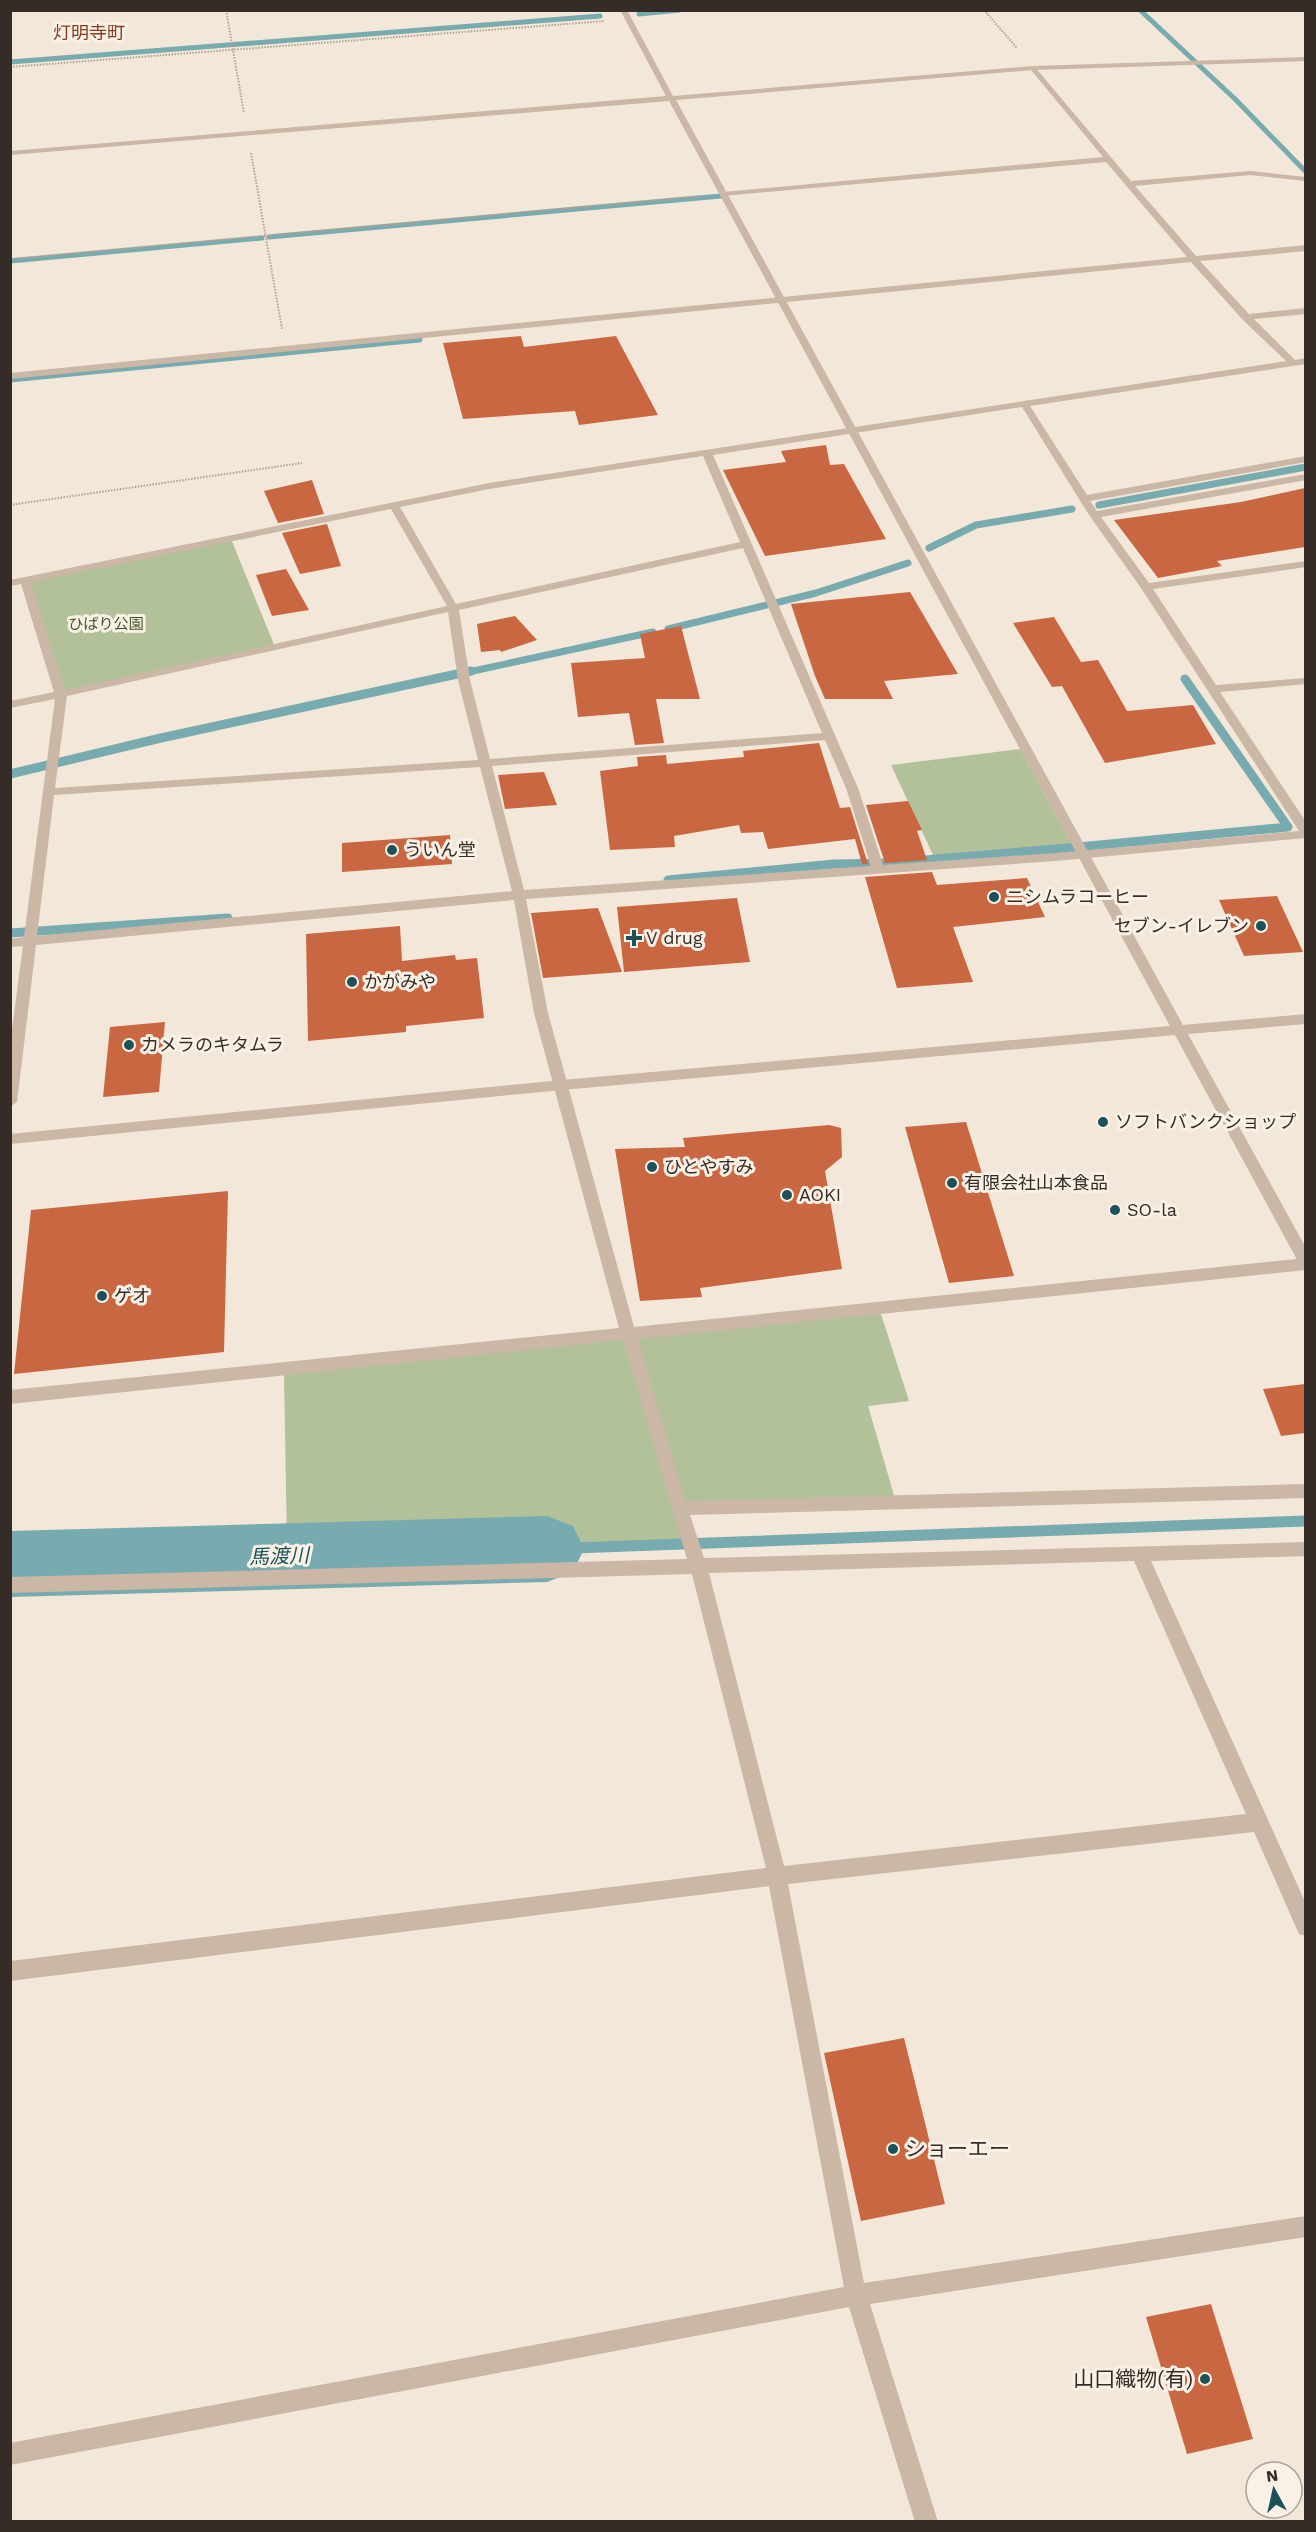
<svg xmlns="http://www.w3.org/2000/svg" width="1316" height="2532" viewBox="0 0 1316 2532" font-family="'Work Sans','Noto Sans JP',sans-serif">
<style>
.green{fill:#b2c199}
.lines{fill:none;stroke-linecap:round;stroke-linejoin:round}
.stream-far3{stroke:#78abaf;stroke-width:5}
.stream-far2{stroke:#78abaf;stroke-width:7}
.stream-far1{stroke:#78abaf;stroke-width:9}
.stream{stroke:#78abaf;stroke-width:11}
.river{fill:#78abaf;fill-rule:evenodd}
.building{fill:#c86741}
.path{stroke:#b6a18f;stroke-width:2;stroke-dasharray:1.5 1.5;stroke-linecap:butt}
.minor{fill:#cab7a5;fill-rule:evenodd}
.tertiary{fill:#cab7a5;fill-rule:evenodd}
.poi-dot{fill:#1b5158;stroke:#f9f1e6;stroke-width:2}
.labels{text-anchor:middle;stroke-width:6;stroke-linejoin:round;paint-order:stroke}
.far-park-label{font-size:15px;fill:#43542a;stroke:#f9f1e6}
.far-quarter-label{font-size:18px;fill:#863b1e;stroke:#f9f1e6}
.poi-label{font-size:18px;fill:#362c27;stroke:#f9f1e6;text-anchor:start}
.water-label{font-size:20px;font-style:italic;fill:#1b5158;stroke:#f9f1e6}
.near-poi-label{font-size:21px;fill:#362c27;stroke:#f9f1e6;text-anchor:start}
</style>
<rect width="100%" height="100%" fill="#f2e7d9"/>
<!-- green -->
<path class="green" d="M231,539L275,647L61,695L25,580Z
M1020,749L1072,845L934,857L891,765Z
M880,1311L909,1401L868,1406L896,1502L683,1508L689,1544L287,1545L284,1374Z"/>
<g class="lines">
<!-- stream-far3 -->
<path class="stream-far3" d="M1140,10L1235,99L1306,172
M639,14L680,10
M10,62L600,16
M269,237L721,196
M10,261L262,238"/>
<!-- stream-far2 -->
<path class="stream-far2" d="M10,379L419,339
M1099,505L1306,467
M929,548L976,525L1072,509
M668,629L816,593L908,563
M464,673L653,632"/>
<!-- stream-far1 -->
<path class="stream-far1" d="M10,774L161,738L471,671
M668,880L834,864L889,863L1068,848L1288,827L1185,679
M10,933L228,918"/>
<!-- stream -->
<path class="stream" d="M547,1549L1306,1521"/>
<!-- river -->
<path class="river" d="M547,1516L573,1526L584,1549L573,1572L547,1582L10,1597V1531Z"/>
</g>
<!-- building -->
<path class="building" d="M521,336L524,347L616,336L658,415L579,425L575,411L463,419L443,343Z
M826,445L830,465L844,464L886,539L765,556L723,470L786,462L781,451Z
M312,480L324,514L278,523L264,491Z
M1305,488V547L1217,561L1222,566L1158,578L1114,520L1241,502Z
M327,524L341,566L300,574L282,533Z
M286,569L309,610L272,616L256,575Z
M910,592L958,674L884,681L893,699H825L815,676L791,604Z
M515,616L537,640L501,652L500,650L481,652L477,624Z
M1054,617L1081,662L1098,660L1127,711L1193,705L1216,744L1105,763L1062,686L1052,687L1013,623Z
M681,626L700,699H656L664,743L635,745L629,713L578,717L571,663L645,658L640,634Z
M819,743L840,808L850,807L868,864H862L855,839L768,849L763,832L741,833L739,825L674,836L675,847L610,850L600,771L638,766L637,757L666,755L667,764L744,757L743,751Z
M544,772L557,805L505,809L498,775Z
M908,801L922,830L917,831L927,860L885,863L866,805Z
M450,835L452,864L342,872V843Z
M932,872L937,885L1027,878L1045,917L953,927L973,982L897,988L865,877Z
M1277,896L1303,952L1244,956L1219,900Z
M737,898L750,962L624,972L617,907Z
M598,908L622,972L543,978L531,913Z
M400,926L402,961L455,955L456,960L477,958L484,1018L406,1026V1032L308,1041L306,934Z
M165,1022L159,1092L103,1097L110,1027Z
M966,1122L1014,1276L949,1283L905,1127Z
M829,1125L841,1128L842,1157L825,1171L842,1269L700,1288L702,1297L640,1301L615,1149L685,1147L683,1138Z
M228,1191L224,1352L14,1374L31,1210Z
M1305,1384V1433L1281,1436L1263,1389Z
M904,2038L945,2204L861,2221L824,2053Z
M1211,2304L1253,2439L1187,2454L1146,2317Z"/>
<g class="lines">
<!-- path -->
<path class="path" d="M226,10L244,113
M984,10L1017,48
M10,67L605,21
M251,153L282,329
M10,259L700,196
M10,505L302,463"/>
<!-- minor -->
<path class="minor" d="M1034,66L1131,181L1250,171L1306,177V181L1250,175L1135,186L1196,256L1306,245V251L1200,261L1249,314L1306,308V314L1254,319L1295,360L1306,358V364L1030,406L1087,495L1306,456V462L1090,501L1097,511L1306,474V480L1101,517L1149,583L1306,561V567L1153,589L1216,685L1306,678V684L1220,692L1306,822V838L1055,861L526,899L548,1013L634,1327L1306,1258V1270L638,1339L685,1501L1306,1484V1498L690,1515L704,1558L1306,1542V1556L1151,1561L1306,1904V1936L1299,1934L1254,1832L788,1884L864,2283L1306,2216V2237L870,2304L938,2522H915L849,2307L10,2465V2443L844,2287L769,1886L10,1981V1961L766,1868L692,1574L10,1593V1577L687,1559L623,1340L10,1404V1390L619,1328L534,1013L514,900L36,945L17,1102L10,1107V1044L23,946L10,947V939L24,937L55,699L10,708V701L54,692L21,584L10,586V580L489,483L1286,361L1242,319L1191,262L10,379V373L1187,257L1106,162L723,196L719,194L723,192L1103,157L1031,70ZM1022,407L1089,515L1141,588L1299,831L1055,853L883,865L858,788L713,455ZM703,456L740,542L456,604L400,507L489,489ZM391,509L447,606L65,690L31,582ZM743,548L822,733L490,759L470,680L459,610ZM448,612L458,680L478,760L55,788L67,696ZM825,740L846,788L871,866L524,890L492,766ZM480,767L512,891L37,936L54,795ZM1134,1561L1246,1814L784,1866L709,1573Z"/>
<!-- tertiary -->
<path class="tertiary" d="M620,10H627L673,96L1034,66L1306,57V61L1034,70L676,100L1183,1025L1306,1014V1024L1188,1034L1306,1248V1269L1301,1267L1175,1035L562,1090L10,1144V1134L562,1080L1170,1026L669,101L10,155V151L666,96Z"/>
</g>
<!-- markers -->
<g class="poi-dot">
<circle cx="392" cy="850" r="6"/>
<circle cx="994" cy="897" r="6"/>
<circle cx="1261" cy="926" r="6"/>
<path d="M631 929h6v6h6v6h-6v6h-6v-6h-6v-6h6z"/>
<circle cx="352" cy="982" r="6"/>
<circle cx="129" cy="1045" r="6"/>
<circle cx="1103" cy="1122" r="6"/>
<circle cx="652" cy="1167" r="6"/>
<circle cx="952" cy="1183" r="6"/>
<circle cx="787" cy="1195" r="6"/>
<circle cx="1115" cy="1210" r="6"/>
<circle cx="102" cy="1296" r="6"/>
<circle cx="893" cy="2149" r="6"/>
<circle cx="1205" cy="2379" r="6"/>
</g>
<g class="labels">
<!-- far-park labels -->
<g class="far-park-label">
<text x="106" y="629">ひばり公園</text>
</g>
<!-- far-quarter labels -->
<g class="far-quarter-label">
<text x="89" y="39">灯明寺町</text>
</g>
<!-- poi labels -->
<g class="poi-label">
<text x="404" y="856">ういん堂</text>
<text x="1006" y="903">ニシムラコーヒー</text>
<text x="1249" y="932" text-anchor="end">セブン-イレブン</text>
<text x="646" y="944">V drug</text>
<text x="364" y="988">かがみや</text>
<text x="141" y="1051">カメラのキタムラ</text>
<text x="1115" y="1128">ソフトバンクショップ</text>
<text x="664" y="1173">ひとやすみ</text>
<text x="964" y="1189">有限会社山本食品</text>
<text x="799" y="1201">AOKI</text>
<text x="1127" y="1216">SO-la</text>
<text x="114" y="1302">ゲオ</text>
</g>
<!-- water labels -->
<g class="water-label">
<text transform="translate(279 1556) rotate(-2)" y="7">馬渡川</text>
</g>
<!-- near-poi labels -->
<g class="near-poi-label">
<text x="905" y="2156">ショーエー</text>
<text x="1193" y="2386" text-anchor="end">山口織物(有)</text>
</g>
</g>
<!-- border -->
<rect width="1316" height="2532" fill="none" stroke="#362c27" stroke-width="24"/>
<!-- north arrow -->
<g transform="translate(1274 2490) rotate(352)"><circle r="28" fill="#f9f1e6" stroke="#aba29a" stroke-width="1.5"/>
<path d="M0-4.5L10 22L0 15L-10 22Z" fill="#1b5158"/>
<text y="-9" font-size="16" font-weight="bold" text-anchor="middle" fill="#362c27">N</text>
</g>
</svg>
